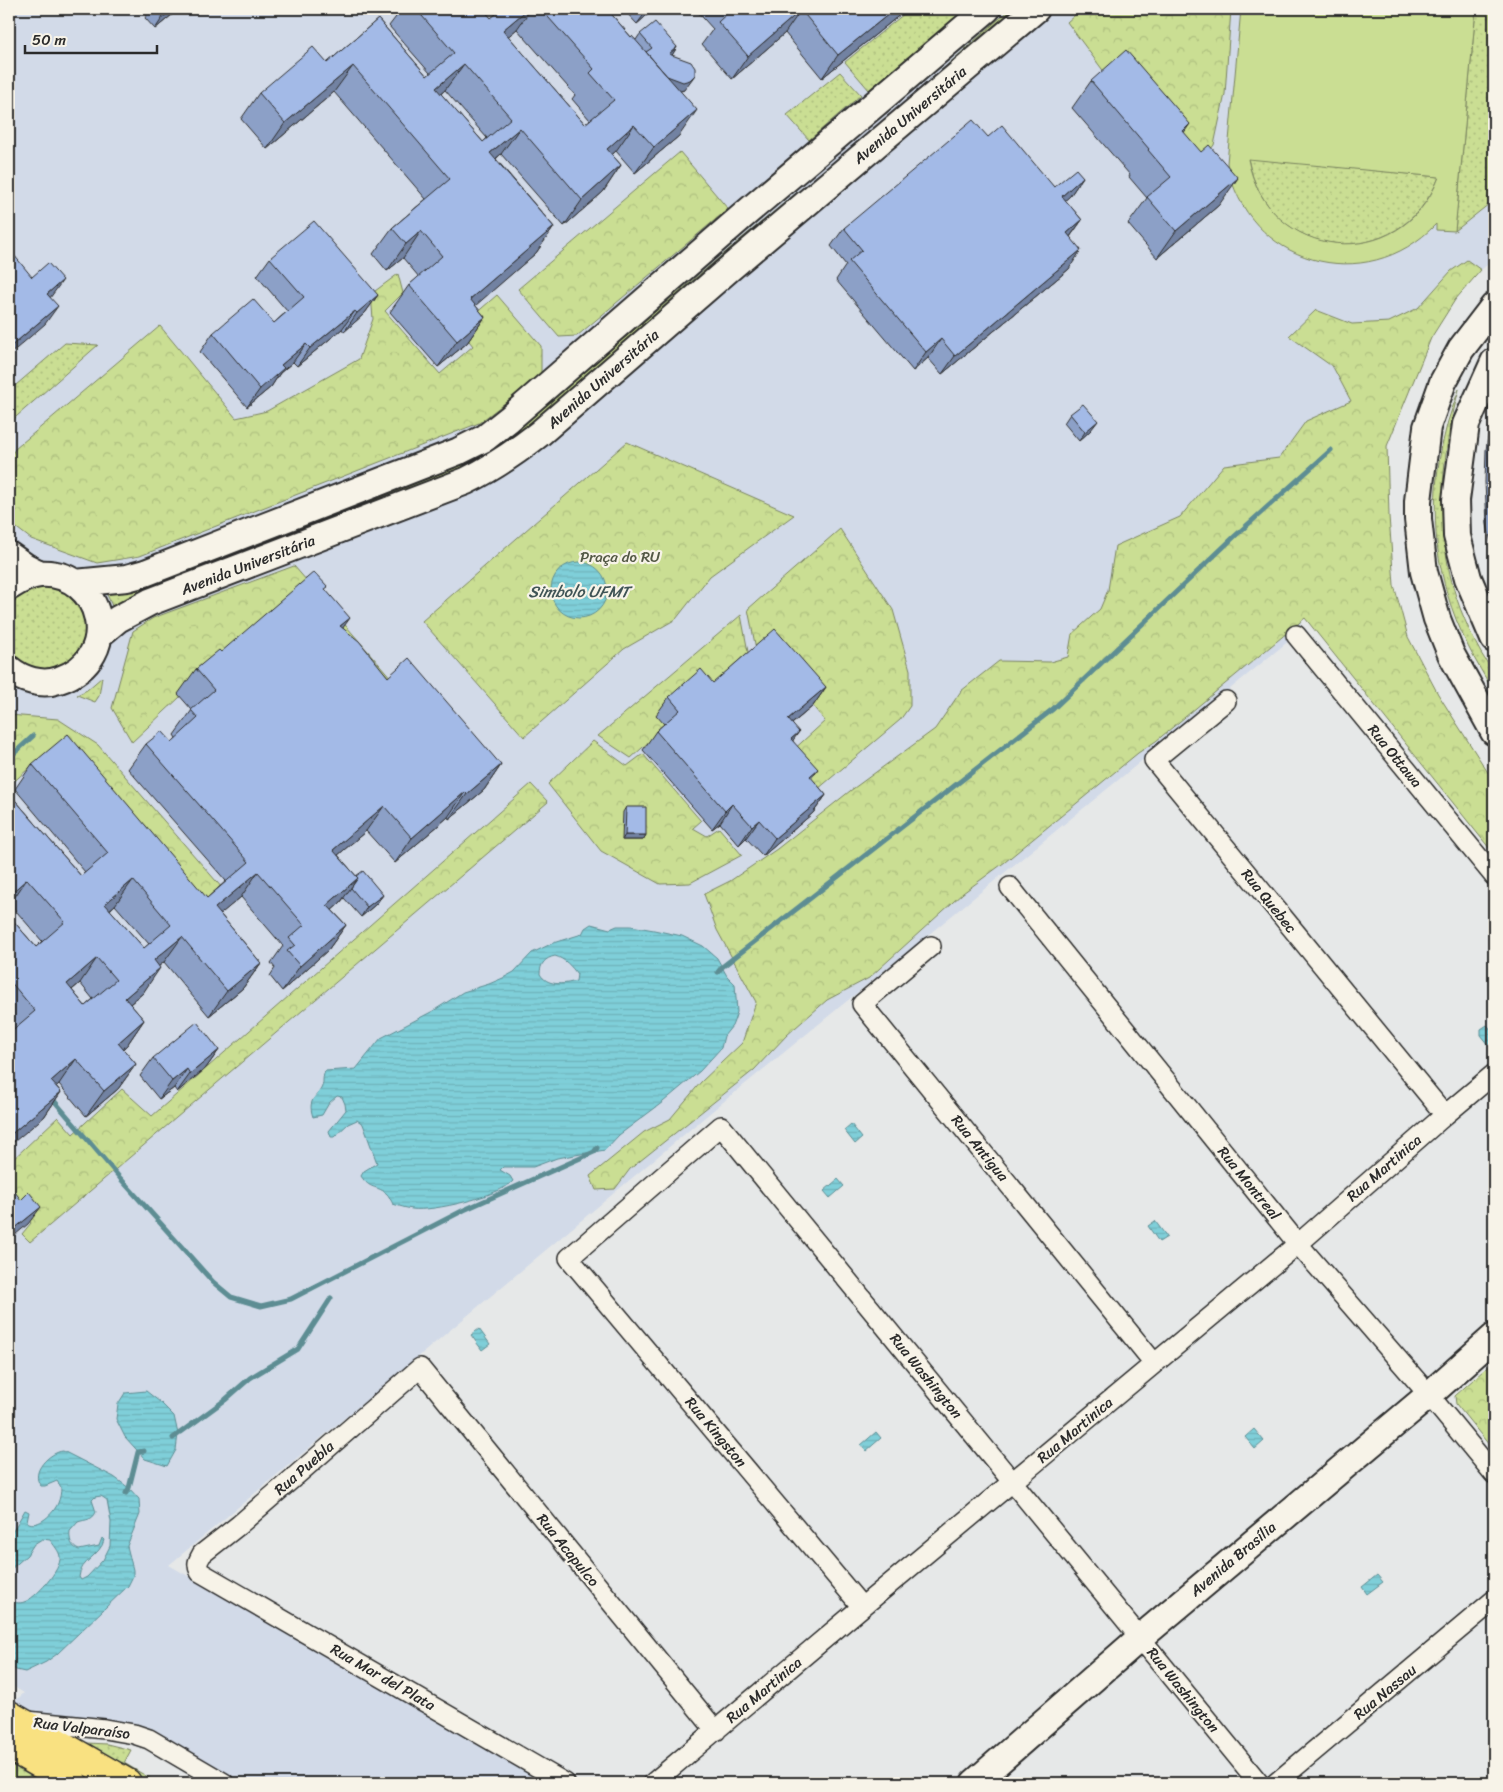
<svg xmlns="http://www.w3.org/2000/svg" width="1503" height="1792" viewBox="0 0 1503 1792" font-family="Sriracha,sans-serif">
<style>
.built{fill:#d2dae8}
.grass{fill:url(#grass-dots);stroke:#7a845f}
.forest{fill:url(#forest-crowns);stroke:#7a845f}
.pitch{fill:#cade93;stroke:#7a845f;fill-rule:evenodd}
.water{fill:url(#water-rules);stroke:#5d8d93;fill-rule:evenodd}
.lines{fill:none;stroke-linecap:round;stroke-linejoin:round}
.stream{stroke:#5d8d93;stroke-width:5}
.street-casing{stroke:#2b2b2b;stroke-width:22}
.secondary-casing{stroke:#2b2b2b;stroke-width:30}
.primary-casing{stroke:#2b2b2b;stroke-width:31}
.street{stroke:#f7f3e8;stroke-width:19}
.secondary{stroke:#f7f3e8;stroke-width:26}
.primary{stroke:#f9e181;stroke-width:28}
.wall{fill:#8ca0c7;stroke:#2b2b2b;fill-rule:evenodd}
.shaded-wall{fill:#7282a2;stroke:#2b2b2b}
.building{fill:#a3bae7;stroke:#2b2b2b;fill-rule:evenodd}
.labels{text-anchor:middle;stroke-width:4.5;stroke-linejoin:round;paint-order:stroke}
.street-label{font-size:15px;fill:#2b2b2b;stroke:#f7f3e8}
.park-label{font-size:15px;fill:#535845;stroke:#f7f3e8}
.water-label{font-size:16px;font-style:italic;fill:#405456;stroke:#f7f3e8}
</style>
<defs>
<pattern id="grass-dots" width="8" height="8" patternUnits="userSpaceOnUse" patternTransform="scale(1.25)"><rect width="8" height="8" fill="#cade93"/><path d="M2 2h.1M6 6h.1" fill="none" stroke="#aebf7f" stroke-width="1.8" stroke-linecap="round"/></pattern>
<pattern id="forest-crowns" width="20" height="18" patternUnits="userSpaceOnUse" patternTransform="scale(1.25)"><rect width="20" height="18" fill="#cade93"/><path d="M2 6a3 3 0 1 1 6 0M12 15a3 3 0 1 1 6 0" fill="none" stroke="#aebf7f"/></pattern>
<pattern id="water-rules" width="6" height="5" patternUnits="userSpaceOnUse" patternTransform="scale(1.25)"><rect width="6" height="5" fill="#7fcfd9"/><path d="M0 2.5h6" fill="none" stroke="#6eb2ba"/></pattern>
</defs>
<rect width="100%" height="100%" fill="#e6e8e8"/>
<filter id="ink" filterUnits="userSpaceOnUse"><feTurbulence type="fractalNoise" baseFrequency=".02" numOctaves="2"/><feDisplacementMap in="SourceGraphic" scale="10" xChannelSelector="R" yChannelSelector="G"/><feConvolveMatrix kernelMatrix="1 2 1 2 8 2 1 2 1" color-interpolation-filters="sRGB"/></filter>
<g filter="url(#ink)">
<!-- built -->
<path class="built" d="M9,9H1494V259L1481,270L1455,300L1431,338L1370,466L1296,635L717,1107L169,1565L545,1783H237L142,1729L28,1712L11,1705L24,1693L9,1684Z"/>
<!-- grass -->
<path class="grass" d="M910,9H965L869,90L845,62Z
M1010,9H1027L507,453L113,608L105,590L516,430L747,234L909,99Z
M1476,9H1494V154L1492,159L1494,163V200L1455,231Z
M840,72L861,95L809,140L787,115Z
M1248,158L1439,177C1400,275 1267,263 1248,158Z
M65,343L98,345L9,423V391Z
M1459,389C1440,459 1434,539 1460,608C1466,623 1473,639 1481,653C1485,660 1490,666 1493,673C1496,678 1494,686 1494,692C1482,672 1470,652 1461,631C1433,569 1428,499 1445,433C1448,418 1454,404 1459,389Z
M43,582L83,601L87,645L68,667L39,672L12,659L9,654V601L15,593Z
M102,677L99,696L95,702L77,695L87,690Z
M87,1743L107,1744L131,1750L124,1763L158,1783H143L75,1744Z"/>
<!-- forest -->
<path class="forest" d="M1082,9H1231L1225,94L1214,145L1200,163L1105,73L1067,22Z
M680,152L728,209L577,336L559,337L518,289Z
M1467,260L1481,270L1455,300L1431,338L1387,446L1389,516L1394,585L1408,637L1438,694L1494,782V854L1305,618L1156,741L1138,753L1005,862L963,893L869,978L827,1000L787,1035L754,1070L630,1169L615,1189L596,1190L590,1176L644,1132L670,1119L701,1082L742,1043L756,1002L717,930L704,894L730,881L777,849L850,791L935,729L961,691L999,661L1050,662L1068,657L1072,634L1100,609L1108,590L1115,546L1180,517L1224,465L1279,458L1306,421L1351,401L1333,367L1289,336L1316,310L1352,324L1389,322L1418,308L1451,271Z
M398,274L403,293L385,311L440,374L473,346L459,328L497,295L541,346V375L479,423L140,556L97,563L31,539L9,522V459L15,449L160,326L236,418L267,411L359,359L373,319L371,294Z
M627,442L794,515L710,576L676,619L624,649L524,737L422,621Z
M840,529L893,610L910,670V706L900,720L818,789L791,752L825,721L762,644L756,649L748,609Z
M294,566L392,679L369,695L291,593L132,742L112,708L133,631L153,618Z
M741,615L748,652L631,758L598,736Z
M9,715L58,719L98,745L223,889L189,915L47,752L9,786Z
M593,741L627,766L643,754L701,821L693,828L707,836L719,828L742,855L690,883L660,884L601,851L548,784Z
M531,784L548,802L30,1242L22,1234L31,1223L18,1204L9,1211V1163L58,1117L73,1134L122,1089L152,1116Z
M1494,1361V1451L1456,1404L1455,1396Z
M9,1756L53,1783H9Z"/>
<!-- pitch -->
<path class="pitch" d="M1241,9H1476L1455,231L1436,230V224C1366,298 1246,264 1227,163ZM1248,159L1439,177C1402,275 1267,262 1248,159Z"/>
<!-- water -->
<path class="water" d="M551 590a28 28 0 1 1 56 0a28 28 0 1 1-56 0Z
M591,924L610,929L617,926H631L654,930L682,936L703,946L717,958L727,976L735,984L737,1012L734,1021L732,1026L724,1036L721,1048L700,1071L663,1102L619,1135L605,1150L557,1158L533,1167H503L500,1170L510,1176L513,1181C500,1196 432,1212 412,1209C406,1208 399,1206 393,1204C391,1201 389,1195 386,1193C376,1185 370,1190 361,1176L364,1171L377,1163L363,1124L357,1120L348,1124L334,1137H331L329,1131L346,1110L345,1104L342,1097L337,1096L329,1103L322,1115L313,1117C306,1096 320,1098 323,1083C323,1079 323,1076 325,1071L356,1069L381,1038L433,1011L463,992L489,984L503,978L514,972L532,953L553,943L582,934L585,928ZM555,956C565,959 571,966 577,974L576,981C563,985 547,986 540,974C540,964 545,958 555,956Z
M1487,1025L1494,1033V1041L1489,1045L1481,1035V1029Z
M851,1124L862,1138L855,1144L844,1130Z
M838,1179L844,1186L830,1198L824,1191Z
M1155,1221L1167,1237L1159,1242L1148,1226Z
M479,1329L490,1344L482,1350L471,1335Z
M146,1391L160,1402L174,1416L178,1434L176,1450L167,1466L145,1459L125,1437L116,1419L118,1404L125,1393Z
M1254,1429L1264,1441L1255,1449L1245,1437Z
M876,1432L881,1438L866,1451L861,1445Z
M63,1451L114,1477L129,1488L139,1499L140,1514L127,1546L133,1570V1576L128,1586L57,1654L46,1662L25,1672L16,1670L9,1665V1601C14,1602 19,1604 24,1602C35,1599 62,1569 60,1557C60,1552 53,1544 50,1540L42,1539L34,1544L27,1555L9,1571V1538L25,1510L29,1512L27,1522C38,1529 54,1513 58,1503C60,1498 61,1493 61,1487L57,1481L45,1486H41C29,1472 50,1452 63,1451ZM101,1496L107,1500L111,1522L110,1546L103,1560L87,1577L81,1580L79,1577C80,1561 101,1555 104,1540L102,1538L99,1546L79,1550C71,1547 69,1539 70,1531L78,1522C86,1519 92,1521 96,1512L92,1500L95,1497Z
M1377,1575L1383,1582L1367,1594L1362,1587Z"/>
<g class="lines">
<!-- stream -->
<path class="stream" d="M9,758L33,736
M718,972L722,967L1053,709L1235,536L1331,450
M51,1097L120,1178L213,1282L231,1297L261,1306L291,1299L464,1210L594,1152L597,1148
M173,1438L225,1400L250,1378L298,1349L331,1298
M126,1493L129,1488L138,1452L144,1451"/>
<!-- street casing -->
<g class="street-casing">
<path id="street" d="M1296,635L1494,876
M1226,701L1154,760L1445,1115
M1010,887L1298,1244L1429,1395L1494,1474
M931,946L862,1004L1154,1363
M862,1607L569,1258L721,1126L1259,1783
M27,1721L105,1729L134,1734L149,1739L224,1783
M565,1783L200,1572C196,1564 198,1561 202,1554L239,1525L420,1368L716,1731
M653,1783L862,1607L1298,1244L1445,1115L1494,1074
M1276,1783L1494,1600"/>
</g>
<!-- secondary casing -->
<g class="secondary-casing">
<path id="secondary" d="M1494,306L1461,349L1443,382L1427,427L1418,501V519L1424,572L1437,619L1451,654L1494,732
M1494,362L1466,424L1456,500L1457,536L1468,578L1494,639
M9,555L26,567L40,574
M75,583L127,578L145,573L459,451L485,438L509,419L745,214L987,9
M9,587C18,581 28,575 40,574C102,570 125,658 59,680C42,686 22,680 9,669
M100,634L118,619L150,602L466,481C493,468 516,452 539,434L729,269L1036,9
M974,1783L1140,1638L1429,1395L1494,1337"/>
</g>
<!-- primary casing -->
<g class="primary-casing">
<path id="primary" d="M9,1715L127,1783
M9,1746L73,1783"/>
</g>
<!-- street -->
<use href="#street" class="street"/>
<!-- secondary -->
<use href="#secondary" class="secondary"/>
<!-- primary -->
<use href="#primary" class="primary"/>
</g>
<!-- wall -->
<path class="wall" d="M151,9H179L155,29L145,18Z
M402,9H483L491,18L501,10L499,9H607L631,37L636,40L640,34L677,47L672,55L684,90L680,91L679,136L635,173L616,151L612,155L621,165L603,192L564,226L501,154L496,159L554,227L536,253L475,305L485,317L467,343L438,367L390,312L409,285L419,277L403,258L387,271L373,254L392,228L426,199L334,92L267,149L241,119L259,93L327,63L378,19L427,76L430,73L389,26ZM517,29L575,95L572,99L590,120L585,124L508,36ZM445,90L487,138L483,142L441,94Z
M623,9H654L637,24Z
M695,9H907L822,78L785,33L732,79L702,44L713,29Z
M1091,81L1184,133L1219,205L1157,258L1128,224L1147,198L1129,177L1130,175L1072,108Z
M988,137L1054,187L1083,177L1070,196L1065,200L1082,220L1070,237L1069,269L942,374L928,358L913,371L836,280L846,265L831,246L844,228Z
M270,258L378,295L365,313L344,332L342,329L297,366L293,362L280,373L271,387L247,407L200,352L213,333L274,323L287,311L257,276Z
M1494,412V557L1487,524L1485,482L1486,450L1489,430Z
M1070,414L1091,430L1079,441L1064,423Z
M326,590L343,628L388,677L501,765L484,790L449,819L448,817L395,863L366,831L338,855L356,876L383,895L376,904L361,917L344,898L340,903L332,910L346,925L328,950L282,991L270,976L275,968L271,963L283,946L241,897L220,914L261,963L243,988L209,1016L164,962L159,966L143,993L130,1004L144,1020L127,1045L123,1049L136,1064L118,1089L86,1116L59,1084L56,1086L61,1092L44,1117L12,1030L9,1026V916L36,947L42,941L10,904L9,793L81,876L85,872L15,789L32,764L207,898L226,881L128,769L146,744L172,742L176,738L174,735L192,710L178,694L196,669L221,652ZM115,905L149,944L144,948L110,910ZM80,983L93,999L85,1006L72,990Z
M713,683L826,687L813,706L792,724L793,741L811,778L826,795L813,813L763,856L746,838L739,845L720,823L712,829L643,750L656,731L664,724L656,715L669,697Z
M626,807L646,835L643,840H622L623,812Z
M219,1050L206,1068L177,1092L174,1088L159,1099L140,1076L153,1058Z"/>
<!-- shaded-wall -->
<path class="shaded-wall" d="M173,9H179L155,29L163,17Z
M528,9H531L517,29L485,56L503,30Z
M648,9H654L637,24Z
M895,9H907L822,78L838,55Z
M801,10L785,33L732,79L748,56Z
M677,47L671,57L669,54Z
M634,63L695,75L684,90L677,92Z
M464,64L445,90L417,114L436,88Z
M353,66L334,92L267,149L285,123Z
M697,110L679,136L635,173L654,147Z
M1190,124L1171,151L1183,131Z
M634,125L616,151L588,175L607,149Z
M520,128L501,154L472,179L490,153Z
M621,165L603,192L564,226L582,200Z
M1083,177L1070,196L1049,215L1062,196Z
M1238,178L1219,205L1157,258L1176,231Z
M1082,220L1069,238L1067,233Z
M554,227L536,253L452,326L470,299Z
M421,231L403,258L387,271L406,244Z
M1081,250L1069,269L942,374L955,356Z
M63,280L50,298L47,294Z
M378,295L365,313L344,332L357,313Z
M58,306L45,324L9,355V348Z
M355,311L342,329L297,366L310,348Z
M485,317L467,343L438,367L457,341Z
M941,339L928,358L913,371L926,352Z
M306,344L293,362L280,373L271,387L247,407L260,389L281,365Z
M1098,421L1091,430L1079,441L1085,432Z
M350,618L332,643L340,626Z
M826,687L813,706L775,738L788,719Z
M799,732L786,750L791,739Z
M501,765L484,790L449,819L467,794Z
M818,769L805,787L810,776Z
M465,792L448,817L395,863L412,838Z
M826,795L813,813L763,856L775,838Z
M732,804L720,823L712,829L725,811Z
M384,806L366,831L315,875L333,850Z
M759,820L746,838L739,845L752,826Z
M625,835H646L643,840H622Z
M258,872L241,897L198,933L215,908Z
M358,878L340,903L310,930L327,905Z
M27,879L10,904L9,905V895Z
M133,880L115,905L87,929L105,904Z
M383,895L376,904L361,917L367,907Z
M346,925L328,950L282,991L300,966Z
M182,937L164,962L136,985L154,960Z
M97,958L80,983L49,1009L67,984Z
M261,963L243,988L209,1016L227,991Z
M160,968L143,993L107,1023L125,998Z
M144,1020L127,1045L100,1068L118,1043Z
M219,1050L206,1068L177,1092L190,1074Z
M76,1059L59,1084L34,1106L51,1081Z
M136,1064L118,1089L86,1116L104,1091Z
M187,1069L174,1088L159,1099L172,1081Z
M61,1092L44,1117L9,1146V1136Z
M41,1207L28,1224L9,1240V1233Z"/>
<!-- building -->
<path class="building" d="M156,9H173L163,17Z
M416,9H483L491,18L502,9H528L503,30L585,124L614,100L590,73L594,69L541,9H607L631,37L632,36L697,110L654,147L634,125L607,149L621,165L582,200L520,128L490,153L554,227L470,299L485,317L457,341L409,285L442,256L421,231L406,244L392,228L450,179L353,66L285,123L259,93L313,47L327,63L378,19L427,76L454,53ZM464,64L511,118L483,142L436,88Z
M732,9H895L838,55L801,10L748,56L718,22Z
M655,22L677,47L669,54L691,62L695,68V75L690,80L683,82L667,76L646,52L652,48L640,34Z
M1126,50L1190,124L1183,131L1201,152L1209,145L1238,178L1176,231L1147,197L1171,177L1148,150L1149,149L1091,81Z
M973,120L988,137L1002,125L1054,187L1076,169L1083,177L1062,196L1082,220L1067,233L1081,250L955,356L941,339L926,352L849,261L862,250L844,228Z
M314,221L378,295L357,313L355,311L310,348L306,344L281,365L284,368L260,389L213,333L253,299L274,323L304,297L270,258Z
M9,249L32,277L48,263L63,280L47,294L58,306L9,348Z
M1083,404L1098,421L1085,432L1070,414Z
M314,572L328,587L325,589L350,618L340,626L359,641L388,677L409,658L501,765L467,794L465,792L412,838L384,806L333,850L358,878L327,905L346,925L300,966L287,951L295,945L289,938L304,925L258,872L215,908L261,963L227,991L182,937L154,960L160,968L125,998L144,1020L118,1043L136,1064L104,1091L76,1059L51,1081L61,1092L9,1136V1033L35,1011L9,980V916L36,947L65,922L27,879L9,895V793L81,876L108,853L32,764L68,734L207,898L249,862L146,744L162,731L172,742L198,718L191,710L214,690L196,669L219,650L221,652ZM133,880L171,925L144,948L105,904ZM97,958L116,980L85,1006L67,984Z
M775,629L826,687L788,719L799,732L791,739L818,769L810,776L826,795L775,838L759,820L752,826L732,804L725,811L656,731L680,710L669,697L701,669L713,683Z
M626,807H646V835H625Z
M363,871L383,895L367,907L351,888L358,878L356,876Z
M197,1022L219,1050L190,1074L187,1069L172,1081L153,1058Z
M9,1184L21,1200L29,1192L41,1207L9,1233Z"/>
</g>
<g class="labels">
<!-- street labels -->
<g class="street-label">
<text transform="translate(910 115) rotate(-40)" y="5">Avenida Universitária</text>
<text transform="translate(603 379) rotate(-41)" y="5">Avenida Universitária</text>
<text transform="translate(248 565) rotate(-21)" y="5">Avenida Universitária</text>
<text transform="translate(1395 756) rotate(51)" y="5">Rua Ottawa</text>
<text transform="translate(1269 901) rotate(51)" y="5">Rua Quebec</text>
<text transform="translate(980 1148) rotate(51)" y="5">Rua Antigua</text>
<text transform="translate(1384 1168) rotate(-41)" y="5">Rua Martinica</text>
<text transform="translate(1249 1183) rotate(51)" y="5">Rua Montreal</text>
<text transform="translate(926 1376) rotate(51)" y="5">Rua Washington</text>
<text transform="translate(1075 1430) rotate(-40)" y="5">Rua Martinica</text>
<text transform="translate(716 1432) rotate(50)" y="5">Rua Kingston</text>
<text transform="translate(304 1468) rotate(-41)" y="5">Rua Puebla</text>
<text transform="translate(568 1550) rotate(51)" y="5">Rua Acapulco</text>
<text transform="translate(1233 1559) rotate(-40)" y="5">Avenida Brasília</text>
<text transform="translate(383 1677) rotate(30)" y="5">Rua Mar del Plata</text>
<text transform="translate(764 1690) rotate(-40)" y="5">Rua Martinica</text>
<text transform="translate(1183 1690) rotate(51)" y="5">Rua Washington</text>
<text transform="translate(1385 1692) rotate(-40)" y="5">Rua Nassau</text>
<text transform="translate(82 1728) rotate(7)" y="5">Rua Valparaíso</text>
</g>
<!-- park labels -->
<g class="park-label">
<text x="620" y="562">Praça do RU</text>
</g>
<!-- water labels -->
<g class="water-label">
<text x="579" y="597">Simbolo UFMT</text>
</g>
</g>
<!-- margin -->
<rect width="1503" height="1792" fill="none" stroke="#f7f3e8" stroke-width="30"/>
<rect x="15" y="15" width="1473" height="1762" fill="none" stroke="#2b2b2b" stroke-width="2" filter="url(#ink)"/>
<!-- scale -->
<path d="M25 45v8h132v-8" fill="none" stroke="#2b2b2b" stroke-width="2.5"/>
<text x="32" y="45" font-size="15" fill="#2b2b2b" stroke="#f7f3e8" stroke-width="4" paint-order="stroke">50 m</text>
</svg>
